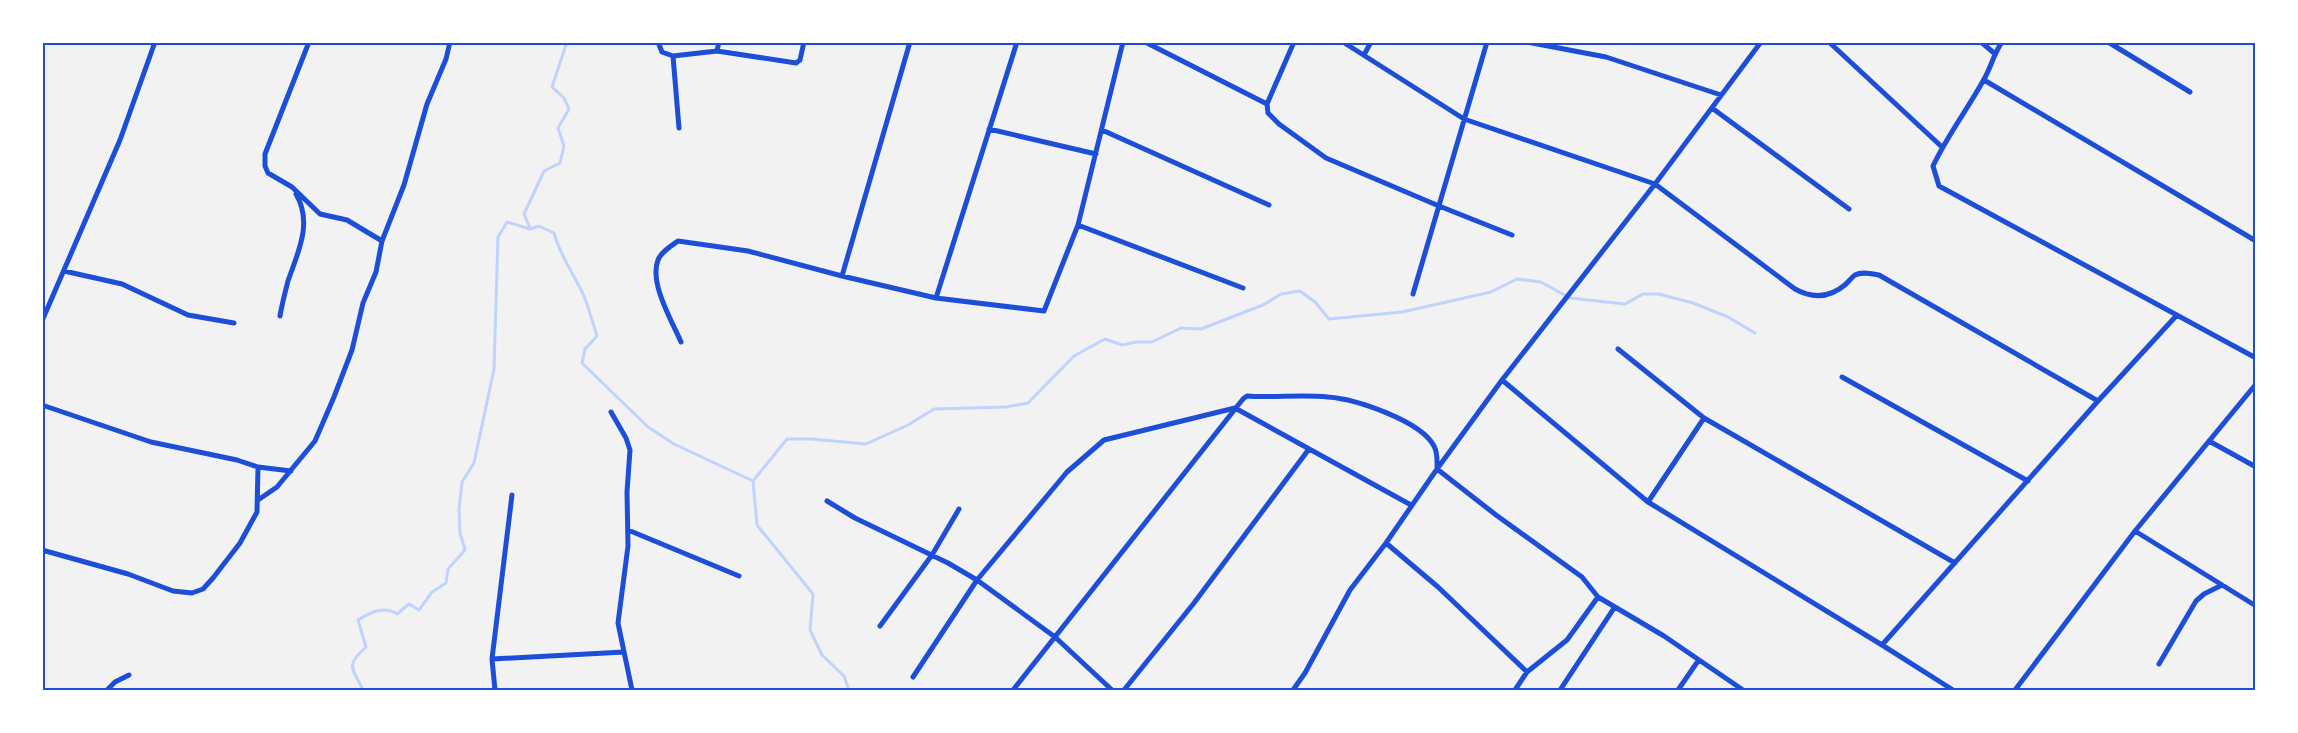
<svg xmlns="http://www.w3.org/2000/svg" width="2298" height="733" viewBox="0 0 2298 733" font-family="Spectral,serif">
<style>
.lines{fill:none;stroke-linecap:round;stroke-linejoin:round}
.stream{stroke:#bfd3fe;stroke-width:3}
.minor{stroke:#1d4ed8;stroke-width:5}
.neatline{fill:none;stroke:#1d4ed8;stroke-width:2}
</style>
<rect width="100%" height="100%" fill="#f2f2f2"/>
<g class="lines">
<!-- stream -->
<path class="stream" d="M530,228L524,214L544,171L560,163L564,146L558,128L569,109L564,98L552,87L567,42
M363,690C352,667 345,666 366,647L358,620C369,613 384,605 397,614L409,604L419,610L432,592L446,583L448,569L465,550L460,533L459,509L462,482L474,463L494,369L498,237L507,222L530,229L539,226L554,233C560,256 574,274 584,296C589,309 593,323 597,336L585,349L582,363L648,427L674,444L753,481
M849,690L844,676L822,655L810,630L813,594L757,525L753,481L787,439H811L866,444L908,425L934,409L1006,407L1028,403L1074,356L1105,339L1122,345L1136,342H1152L1181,328L1201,329L1263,305L1281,294L1300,291L1315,302L1329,319L1402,312L1491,292L1517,279L1541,282L1570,298L1625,304L1643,294H1659L1693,303L1728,317L1755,333"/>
<!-- minor -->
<path class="minor" d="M309,42L265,154V166L268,173L292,187L320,214L347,220L382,241
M658,42L662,52L673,56L717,51L796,63L800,60L804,42
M1145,42L1267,104
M1294,42L1267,104L1268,113L1279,124L1326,158L1439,206L1512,235
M1343,42L1464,119L1655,184L1795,289C1813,299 1830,298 1846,284C1849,281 1852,277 1855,275C1862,271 1872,274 1879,275L2098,401
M1527,42L1606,57L1721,95
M1829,42L1942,147
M1981,42L1994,53
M2002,42C1993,55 1991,68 1983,81C1967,110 1947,136 1933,166L1939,186L2256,358
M2108,42L2190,92
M717,51L719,42
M1364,55L1371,42
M673,56L679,128
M1984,80L2256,241
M1712,108L1849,209
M989,129L1096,154
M1102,130L1269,205
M1078,225L1243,288
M64,271L122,284L188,315L234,323
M842,276L910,42
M1413,294L1487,42
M936,298L1017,42
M280,316C282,304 285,293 288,281C298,252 313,223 296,194
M42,321L120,140L155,42
M681,342C672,321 649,283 658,260C661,252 671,246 678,241L748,251L842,276L936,298L1044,311L1078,225L1123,42
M1618,349L1704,418L1955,563
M1842,377L2028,481
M1502,380L1648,502L1882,645L1953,690
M42,405L151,442L237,460L258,467L291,471
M611,412L626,438L630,450L627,492L628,546L618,623L632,690
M2209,441L2256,467
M258,500L277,487L315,441L334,397L352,350L363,303L376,272L382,241L404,185L427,104L446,59L450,42
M827,501L855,518L948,563L977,580L1055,637L1112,690
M1648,502L1704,418
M628,530L739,576
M2135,531L2256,606
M1386,543L1438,587L1527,672L1567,640L1598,597
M42,550L128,574L173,591L192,593L203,589L213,578L240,543L257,512L258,467
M880,626L932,555L959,509
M1882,645L2098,401L2177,315
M492,659L624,652
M2159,664L2196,601L2204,594L2222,585
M913,677L977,580L1067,472L1104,440L1235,408L1411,505
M107,690L115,682L129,675
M495,690L492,659L512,495
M1013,690L1243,399L1247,396C1274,398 1301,394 1328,397C1356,399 1421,421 1434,446C1438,453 1437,462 1437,469L1496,515L1582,577L1598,597L1664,636L1743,690
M1124,690L1194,603L1309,449
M1293,690L1305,673L1350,590L1386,543L1437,469L1502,380L1655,184L1761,42
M1515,690L1527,672
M1560,690L1614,608
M1678,690L1698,661
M2015,690L2135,531L2256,384"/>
</g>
<!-- border -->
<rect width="2298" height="733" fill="none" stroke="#ffffff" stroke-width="88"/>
<rect x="44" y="44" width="2210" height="645" class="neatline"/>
</svg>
